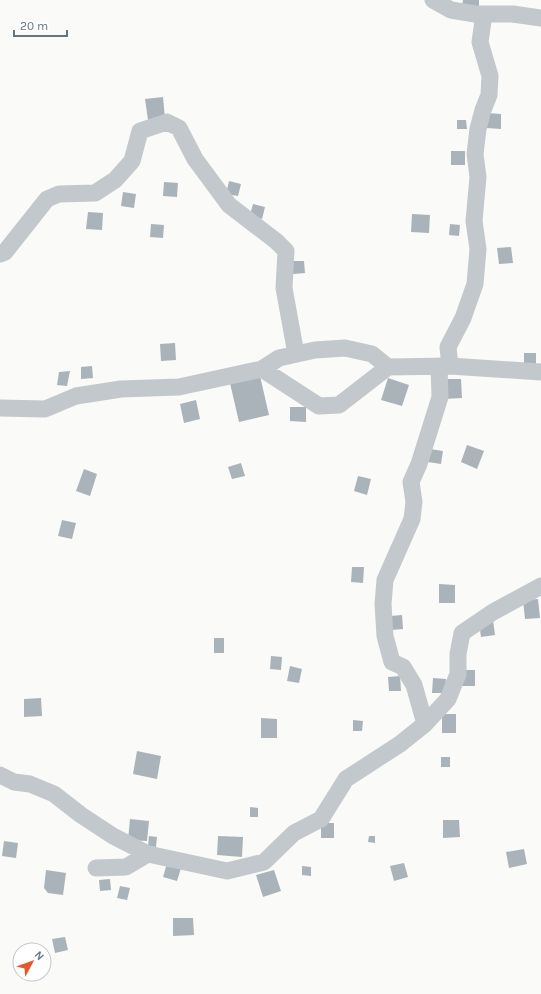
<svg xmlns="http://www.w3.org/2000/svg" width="541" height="994" viewBox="0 0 541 994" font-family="Karla,sans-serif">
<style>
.building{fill:#aab3b9}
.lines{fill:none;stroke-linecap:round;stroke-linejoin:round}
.street{stroke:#c3c8cc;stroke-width:17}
</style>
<rect width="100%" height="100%" fill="#fafaf8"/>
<!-- building -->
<path class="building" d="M463,0H479V7L462,6Z
M163,97L165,118L148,120L145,99Z
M487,113L501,114V129L486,128Z
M457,120H466L467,129H457Z
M451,151H465V165H451Z
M229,181L241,184L238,196L226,194Z
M164,182L178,183L177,197L163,196Z
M123,192L136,194L134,208L121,206Z
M253,204L265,207L262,219L250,215Z
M88,212L103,213L102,230L86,229Z
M412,214L430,215L429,233L411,232Z
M151,224L164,225L163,238L150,237Z
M450,224L460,225L459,236L449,235Z
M511,247L513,263L499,264L497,248Z
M293,261H304L305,273L293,274Z
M175,343L176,360L161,361L160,344Z
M524,353H536V364H524Z
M92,366L93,378L81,379V367Z
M70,371L67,386L57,385L59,372Z
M260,376L269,415L239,422L230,383Z
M388,378L409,385L402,406L381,400Z
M443,379H461L462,398L444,399Z
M196,400L200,419L184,423L180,404Z
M290,407H306V422L290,421Z
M467,445L484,451L477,469L461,462Z
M430,449L443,451L441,464L428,462Z
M241,463L245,476L232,479L228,467Z
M84,469L97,474L90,496L76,491Z
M358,476L371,479L367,495L354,491Z
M62,520L76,523L72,539L58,536Z
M352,567H364L363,583L351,582Z
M439,584L455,585V603H439Z
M538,599L540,618L525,619L523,600Z
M402,615L403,629L391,630L390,616Z
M493,620L495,635L481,637L479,622Z
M214,638H224V653H214Z
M271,656L282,657L281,670L270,669Z
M290,666L302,669L299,683L287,681Z
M461,670H475V686H461Z
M400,676L401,691H389L388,677Z
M433,678L446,679L445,693H432Z
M41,698L42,716L24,717V699Z
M442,714H456V733H442Z
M261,718L277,719V738H261Z
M353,720L363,721L362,731H353Z
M137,751L161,756L157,779L133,774Z
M441,757H450V767H441Z
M250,807L258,808V817H250Z
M130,819L149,821L147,841L128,840Z
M443,820H459L460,837L443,838Z
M321,823H334V838H321Z
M149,836L157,837L156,847L148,846Z
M218,836L243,837L242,857L217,855Z
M369,836H375V843L368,842Z
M4,841L18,843L16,858L2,856Z
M524,849L527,864L509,868L506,852Z
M168,860L182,865L177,881L163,877Z
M404,863L408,877L394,881L390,866Z
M302,866L311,867V876L302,875Z
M46,870L66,873L63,895L48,893L44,888Z
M274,870L281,891L263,897L256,875Z
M110,879L111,890L100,891L99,880Z
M120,886L130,888L127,900L117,898Z
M173,918H193L194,935L173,936Z
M65,937L68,950L55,953L52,939Z
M25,974H40L41,979L27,981Z"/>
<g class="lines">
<!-- street -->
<path class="street" d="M433,0L451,10L475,14H513L541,18
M0,254L5,252L47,199L59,194L95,193L115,180L132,161L140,131L167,122L179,128L195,159L229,205L276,241L286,251L284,288L296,354
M450,366L448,347L463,318L475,284L478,249L474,221L478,177L475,154L478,129L483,110L489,95L490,76L480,42L484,14
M262,369L279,358L315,350L345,348L372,354L388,367
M0,408L45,409L76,396L121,389L179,387L262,369L319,406L339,405L388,367L450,366L541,372
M425,724L414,685L403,667L392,662L385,636L383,604L385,580L412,519L414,502L411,482L419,464L440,397L439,366
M0,775L14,782L30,784L54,794L81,815L113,836L148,854
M96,868L126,867L148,854L227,871L264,862L294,833L321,819L346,779L400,744L425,724L448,699L458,674V654L462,633L493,612L541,586"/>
</g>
<!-- north arrow -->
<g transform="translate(32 962) rotate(49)"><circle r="19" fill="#ffffff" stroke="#c1c8cd"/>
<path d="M0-3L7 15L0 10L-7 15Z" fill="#e4572e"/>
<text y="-6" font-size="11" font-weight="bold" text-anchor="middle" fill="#657683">N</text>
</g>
<!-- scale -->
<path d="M14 30v6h53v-6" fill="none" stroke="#657683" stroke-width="2"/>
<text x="20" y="30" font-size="12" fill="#657683" stroke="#ffffff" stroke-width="3" paint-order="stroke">20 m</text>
</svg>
